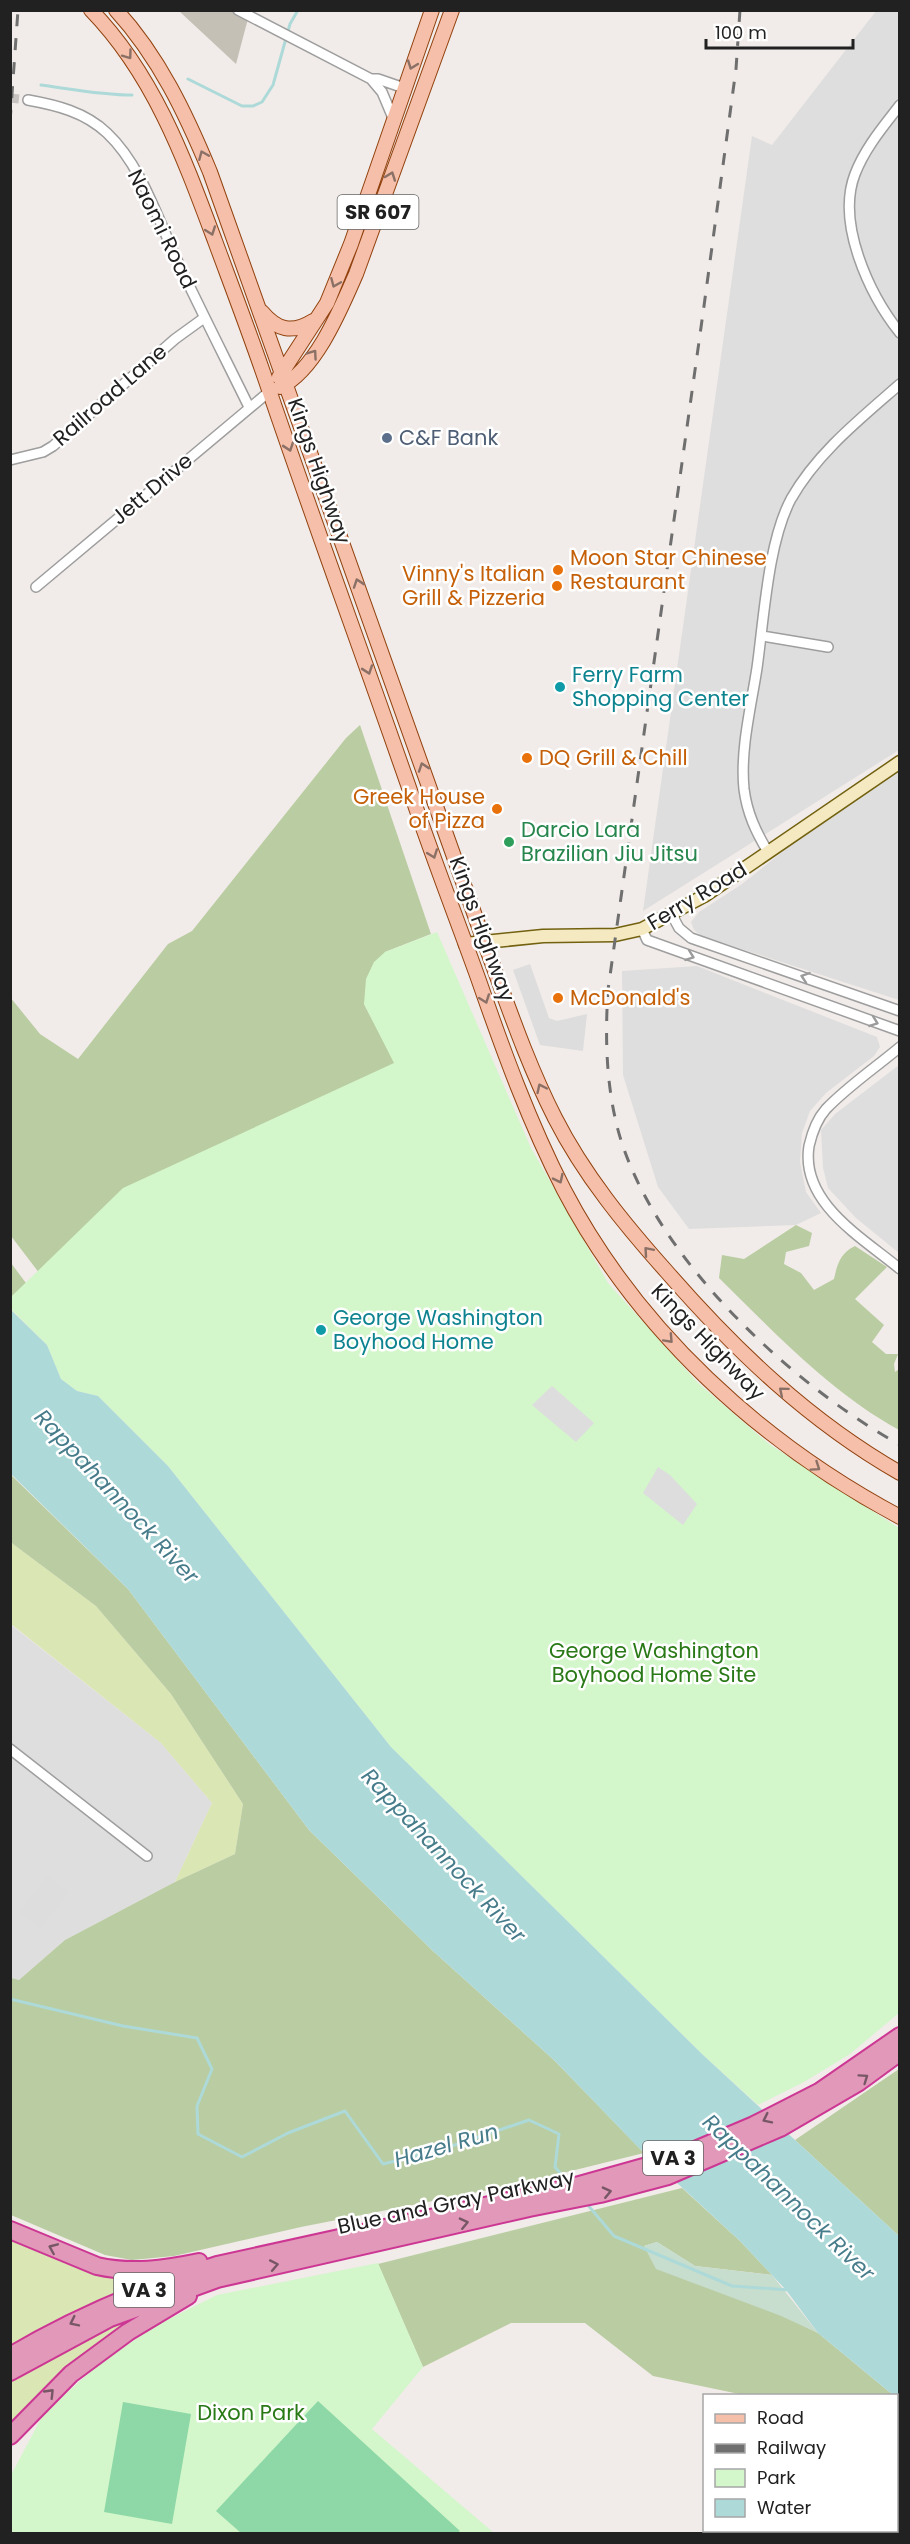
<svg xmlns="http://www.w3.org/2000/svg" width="910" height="2544" viewBox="0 0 910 2544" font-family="Poppins,sans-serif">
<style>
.residential{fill:#dfdede}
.construction{fill:#c5c0b5}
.grass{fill:#dae6b3}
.forest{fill:#bacca1}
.wetland{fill:#c7ddcd}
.park{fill:#d3f6cb}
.pitch{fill:#8ed8a7}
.parking{fill:#ddd}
.water{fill:#addad8}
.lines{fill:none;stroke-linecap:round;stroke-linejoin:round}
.stream{stroke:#addad8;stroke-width:3}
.street-tunnel{stroke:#c7c3c1;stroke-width:9;stroke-dasharray:9 4.5;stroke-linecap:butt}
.street-casing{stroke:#9e9e9e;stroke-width:12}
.secondary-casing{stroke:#72610f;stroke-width:15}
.primary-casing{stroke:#91410d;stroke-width:16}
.highway-casing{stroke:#cd3794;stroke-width:20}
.street{stroke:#fff;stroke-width:9}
.secondary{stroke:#f5e9c2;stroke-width:12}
.primary{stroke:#f5bfaa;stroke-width:14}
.highway{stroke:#e198b9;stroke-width:16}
.rail{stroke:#6f6f6f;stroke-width:3;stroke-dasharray:12 12;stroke-linecap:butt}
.oneway{stroke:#8b7066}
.oneway2{stroke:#9b9b9b}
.oneway3{stroke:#775765}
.service-dot{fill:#5c6f8a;stroke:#fff;stroke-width:2}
.food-dot{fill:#e8710a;stroke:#fff;stroke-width:2}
.culture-dot{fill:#0f9aa8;stroke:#fff;stroke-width:2}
.leisure-dot{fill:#2e9e5b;stroke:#fff;stroke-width:2}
.labels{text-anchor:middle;stroke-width:5;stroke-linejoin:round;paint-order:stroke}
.shield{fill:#fff;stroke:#646464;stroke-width:1.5}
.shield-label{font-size:20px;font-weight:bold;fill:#212121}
.street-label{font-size:21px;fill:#212121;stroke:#fff}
.service-label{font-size:21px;fill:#4e5e75;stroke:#fff;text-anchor:start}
.food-label{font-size:21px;fill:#c56008;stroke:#fff;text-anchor:start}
.culture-label{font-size:21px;fill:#0d838f;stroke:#fff;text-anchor:start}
.leisure-label{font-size:21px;fill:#27864d;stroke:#fff;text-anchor:start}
.park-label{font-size:21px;fill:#297916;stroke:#fff}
.water-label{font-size:22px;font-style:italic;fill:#477c8b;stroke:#fff}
</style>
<rect width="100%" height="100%" fill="#f1ece9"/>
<!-- residential -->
<path class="residential" d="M876,11H899V750L643,911L752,136L772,145Z
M899,770V1000L701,936L694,930L691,922L699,912L742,884L810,830Z
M697,966L877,1037L880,1047L874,1056L826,1093L810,1111L802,1133L800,1162L806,1192L821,1213L796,1225L689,1229L658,1187L623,1075L622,971Z
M899,1065V1253L856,1218L828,1188L823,1168L821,1130L835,1114Z
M10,1624L161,1743L212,1803L175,1882L65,1940L19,1980L10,1978Z"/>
<!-- construction -->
<path class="construction" d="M179,11H250L236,64Z"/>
<!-- grass -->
<path class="grass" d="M10,1540L13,1544L96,1606L171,1694L243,1804L235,1854L175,1882L212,1803L161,1743L11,1624Z
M11,2240C54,2258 95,2280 144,2279L11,2345Z
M139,2314L141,2318L11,2425V2381L102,2330Z"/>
<!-- forest -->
<path class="forest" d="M360,725L431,934L385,952L364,1004L395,1063L72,1316L11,1236L10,997L40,1034L78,1059L168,944L192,931L346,738Z
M796,1225L812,1233L809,1246L786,1252L784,1264L801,1273L814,1290L834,1279C837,1265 840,1253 855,1246L887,1267L855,1299L884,1325L872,1342L886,1354H898L894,1364L895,1372L899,1369V1430C830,1392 775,1333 719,1278L722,1255L744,1259Z
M11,1263L26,1283L11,1297Z
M10,1474L128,1589L309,1830L433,1951L555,2061L644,2153L514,2185L301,2227L174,2256L132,2260L105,2255L11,2215V1978L19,1980L65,1940L175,1882L235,1854L243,1804L171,1694L96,1606L13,1544L10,1540Z
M899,2069V2236L795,2140Z
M682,2188L740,2241L772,2275L695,2266L657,2242L644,2246L818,2333L893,2395H744L653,2376L585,2323H511L423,2367L378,2264Z
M897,2398L900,2401L899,2533H800L797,2531L896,2530Z"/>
<!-- wetland -->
<path class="wetland" d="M657,2242L695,2266L772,2275L818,2333L781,2316L656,2269L644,2246Z"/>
<!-- park -->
<path class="park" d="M437,932L531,1148L608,1283L698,1383L769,1444L899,1528V2013L850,2054L804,2082L758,2105L702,2054L391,1747L168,1466L98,1396L77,1391L61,1379L47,1345L11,1309V1297L123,1188L394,1063L364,1004L366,979L374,962L385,952Z
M378,2263L423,2367L372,2429L494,2533L11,2534V2475L44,2413L98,2365L155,2326L217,2295Z"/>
<!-- pitch -->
<path class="pitch" d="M318,2401L460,2531L457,2533H241L216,2511Z
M123,2402L191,2414L172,2524L104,2512Z"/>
<!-- parking -->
<path class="parking" d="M530,964L549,1018L557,1021L587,1014L583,1051L540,1045L513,970Z
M552,1386L594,1423L576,1442L532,1405Z
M658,1467L670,1475L697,1504L683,1525L643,1493Z
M48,1876L69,1892L40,1928L19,1912Z"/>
<!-- water -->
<path class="water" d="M10,1309L47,1345L61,1379L77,1391L98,1396L168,1466L391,1747L702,2054L899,2236V2401L896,2396L893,2395L818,2333L786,2290L740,2241L638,2147L555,2061L433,1951L309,1830L128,1589L11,1474Z"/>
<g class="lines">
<!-- stream -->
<path class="stream" d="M188,79L242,106H253L262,102L273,85L290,24L298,10
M41,85C71,89 101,95 132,95
M10,1999L123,2026L197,2038L212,2069L197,2106L198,2134L242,2157L288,2133L345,2111L383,2164L440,2150L529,2120L559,2134L555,2167L569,2183
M587,2204L614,2236L732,2286L789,2290"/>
<!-- street-tunnel -->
<path class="street-tunnel" d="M10,98L28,100"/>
<!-- street casing -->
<g class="street-casing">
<path id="street" d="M238,10L371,79H378L404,88
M371,79L382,92L393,118
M28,100C56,105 85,112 107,133C141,165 157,217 177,260C200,309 225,358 249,407
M900,105C883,127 865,148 855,174C836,223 869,294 900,333
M10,460L43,452L53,446L175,339L204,318
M36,587L270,391
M762,636L828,647
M768,852C756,832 747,813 744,789C740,750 751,707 757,668C764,618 768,542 791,499C817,453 860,419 900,384
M672,915L679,928L691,938L900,1011
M642,929L647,940L900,1031
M900,1047C875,1068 848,1086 826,1109C817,1119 812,1133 809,1146C800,1203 863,1238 900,1269
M10,1749L147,1856"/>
</g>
<!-- secondary casing -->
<g class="secondary-casing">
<path id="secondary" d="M465,944L543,936L615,935L642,929L704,896L900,762"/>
</g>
<!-- primary casing -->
<g class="primary-casing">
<path id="primary" d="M91,10C154,75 184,158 215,241C232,287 250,334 266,381C314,523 366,663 415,805C435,863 457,920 478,978C503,1050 529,1122 564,1190C638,1331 761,1443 900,1517
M116,10C159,57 186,114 210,172L484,941C506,1000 526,1061 555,1118C584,1175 625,1225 667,1272C735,1350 809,1421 900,1473
M262,312C277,330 292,334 313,321
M279,377L327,303L351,244L432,10
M280,387C316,370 341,308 356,274L452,10"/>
</g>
<!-- highway casing -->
<g class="highway-casing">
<path id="highway" d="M10,2230L97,2266C132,2274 165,2269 199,2262
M10,2356C76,2317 145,2288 217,2265L576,2186L676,2158L754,2125L819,2092L900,2036
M10,2372L110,2318L217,2279L529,2208L600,2194L668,2176L780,2128L859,2082L900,2052
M10,2436L71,2374L128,2332L188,2296"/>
</g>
<!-- street -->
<use href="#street" class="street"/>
<!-- secondary -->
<use href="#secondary" class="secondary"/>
<!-- primary -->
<use href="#primary" class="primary"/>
<!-- highway -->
<use href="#highway" class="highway"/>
<!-- rail -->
<path class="rail" d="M740,10L736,69L704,306L608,990C605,1037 606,1084 618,1130C652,1255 789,1383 900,1445
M10,122L18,10"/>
</g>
<!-- one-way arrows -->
<defs><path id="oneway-chevron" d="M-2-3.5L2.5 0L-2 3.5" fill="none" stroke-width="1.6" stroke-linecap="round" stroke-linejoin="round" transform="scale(1.5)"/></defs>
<g class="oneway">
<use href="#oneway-chevron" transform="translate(128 55) rotate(54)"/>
<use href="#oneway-chevron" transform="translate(412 65) rotate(110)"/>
<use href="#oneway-chevron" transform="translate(203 155) rotate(-113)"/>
<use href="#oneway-chevron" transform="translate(391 176) rotate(-70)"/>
<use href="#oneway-chevron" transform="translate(211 231) rotate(70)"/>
<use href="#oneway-chevron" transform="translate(335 283) rotate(113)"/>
<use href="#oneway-chevron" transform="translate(313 354) rotate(-55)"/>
<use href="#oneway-chevron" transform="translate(289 447) rotate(71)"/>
<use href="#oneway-chevron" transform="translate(358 583) rotate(-109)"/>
<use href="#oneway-chevron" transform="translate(368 670) rotate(71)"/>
<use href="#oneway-chevron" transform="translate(423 767) rotate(-109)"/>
<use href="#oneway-chevron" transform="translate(433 854) rotate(70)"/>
<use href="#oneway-chevron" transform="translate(485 999) rotate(70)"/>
<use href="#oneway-chevron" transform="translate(541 1088) rotate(-115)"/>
<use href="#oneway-chevron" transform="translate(559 1179) rotate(64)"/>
<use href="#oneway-chevron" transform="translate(648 1251) rotate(-131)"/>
<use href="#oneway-chevron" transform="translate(669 1339) rotate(47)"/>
<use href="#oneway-chevron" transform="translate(783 1391) rotate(-140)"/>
<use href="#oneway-chevron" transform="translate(816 1467) rotate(34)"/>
</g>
<g class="oneway2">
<use href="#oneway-chevron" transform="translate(690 956) rotate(20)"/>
<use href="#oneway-chevron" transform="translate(805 977) rotate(-161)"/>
<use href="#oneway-chevron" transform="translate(874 1022) rotate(20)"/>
</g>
<g class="oneway3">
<use href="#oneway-chevron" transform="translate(864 2078) rotate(-35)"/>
<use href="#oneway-chevron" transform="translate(767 2119) rotate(154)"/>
<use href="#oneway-chevron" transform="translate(607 2192) rotate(-13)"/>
<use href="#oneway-chevron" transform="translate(464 2223) rotate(-13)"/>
<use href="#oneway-chevron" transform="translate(53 2248) rotate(-157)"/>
<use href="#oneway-chevron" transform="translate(274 2265) rotate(-11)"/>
<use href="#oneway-chevron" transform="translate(74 2322) rotate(154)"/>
<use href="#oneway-chevron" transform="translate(50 2393) rotate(-46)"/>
</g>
<!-- markers -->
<circle class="service-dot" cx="387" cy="438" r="6"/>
<g class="food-dot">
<circle cx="558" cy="570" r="6"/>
<circle cx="557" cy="586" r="6"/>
<circle cx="527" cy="758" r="6"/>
<circle cx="497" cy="809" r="6"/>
<circle cx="558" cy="998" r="6"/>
</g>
<g class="culture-dot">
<circle cx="560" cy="687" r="6"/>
<circle cx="321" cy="1330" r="6"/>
</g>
<circle class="leisure-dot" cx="509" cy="842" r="6"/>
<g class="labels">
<!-- shield labels -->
<g class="shield">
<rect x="337.5" y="195" width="81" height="34" rx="4.5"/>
<rect x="643" y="2141" width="60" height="34" rx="4.5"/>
<rect x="114" y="2273" width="60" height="34" rx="4.5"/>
</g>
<g class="shield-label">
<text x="378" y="219">SR 607</text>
<text x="673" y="2165">VA 3</text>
<text x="144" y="2297">VA 3</text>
</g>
<!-- street labels -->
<g class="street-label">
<text transform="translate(162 229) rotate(64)" y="7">Naomi Road</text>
<text transform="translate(110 395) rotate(-41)" y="7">Railroad Lane</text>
<text transform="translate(319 471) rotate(71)" y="7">Kings Highway</text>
<text transform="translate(152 489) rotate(-40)" y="7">Jett Drive</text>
<text transform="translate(697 896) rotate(-31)" y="7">Ferry Road</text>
<text transform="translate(482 929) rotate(70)" y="7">Kings Highway</text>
<text transform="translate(708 1342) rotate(46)" y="7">Kings Highway</text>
<text transform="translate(456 2202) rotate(-12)" y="7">Blue and Gray Parkway</text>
</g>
<!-- service labels -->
<g class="service-label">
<text x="399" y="445">C&amp;F Bank</text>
</g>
<!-- food labels -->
<g class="food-label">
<text x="570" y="565">Moon Star Chinese<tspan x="570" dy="24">Restaurant</tspan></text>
<text x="545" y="581" text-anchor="end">Vinny's Italian<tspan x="545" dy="24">Grill &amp; Pizzeria</tspan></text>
<text x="539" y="765">DQ Grill &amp; Chill</text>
<text x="485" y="804" text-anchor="end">Greek House<tspan x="485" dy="24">of Pizza</tspan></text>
<text x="570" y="1005">McDonald's</text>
</g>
<!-- culture labels -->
<g class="culture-label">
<text x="572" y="682">Ferry Farm<tspan x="572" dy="24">Shopping Center</tspan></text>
<text x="333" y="1325">George Washington<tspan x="333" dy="24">Boyhood Home</tspan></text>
</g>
<!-- leisure labels -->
<g class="leisure-label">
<text x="521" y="837">Darcio Lara<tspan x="521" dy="24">Brazilian Jiu Jitsu</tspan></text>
</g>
<!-- park labels -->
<g class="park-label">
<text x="654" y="1658">George Washington<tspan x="654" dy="24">Boyhood Home Site</tspan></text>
<text x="251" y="2420">Dixon Park</text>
</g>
<!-- water labels -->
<g class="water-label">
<text transform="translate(117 1496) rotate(47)" y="8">Rappahannock River</text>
<text transform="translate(444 1855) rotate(47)" y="8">Rappahannock River</text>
<text transform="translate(446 2145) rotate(-16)" y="8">Hazel Run</text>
<text transform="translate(789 2197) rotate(44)" y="8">Rappahannock River</text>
</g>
</g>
<!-- border -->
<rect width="910" height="2544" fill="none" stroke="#212121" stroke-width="24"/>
<!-- legend -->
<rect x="703" y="2394" width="195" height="138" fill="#ffffff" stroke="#a6a6a6" stroke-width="1.5"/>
<rect x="715" y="2414" width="30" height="9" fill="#f5bfaa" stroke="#a6a6a6" stroke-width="1.5"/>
<text x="757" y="2424" font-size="18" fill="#212121">Road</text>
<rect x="715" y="2444" width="30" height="9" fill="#6f6f6f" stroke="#a6a6a6" stroke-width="1.5"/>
<text x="757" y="2454" font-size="18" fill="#212121">Railway</text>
<rect x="715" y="2469" width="30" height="18" fill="#d3f6cb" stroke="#a6a6a6" stroke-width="1.5"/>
<text x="757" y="2484" font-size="18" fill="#212121">Park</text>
<rect x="715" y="2499" width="30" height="18" fill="#addad8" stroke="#a6a6a6" stroke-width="1.5"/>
<text x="757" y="2514" font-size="18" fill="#212121">Water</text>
<!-- scale -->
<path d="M706 39v9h147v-9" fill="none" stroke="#212121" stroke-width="3"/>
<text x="715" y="39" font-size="18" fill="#212121" stroke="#ffffff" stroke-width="4.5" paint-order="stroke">100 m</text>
</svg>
